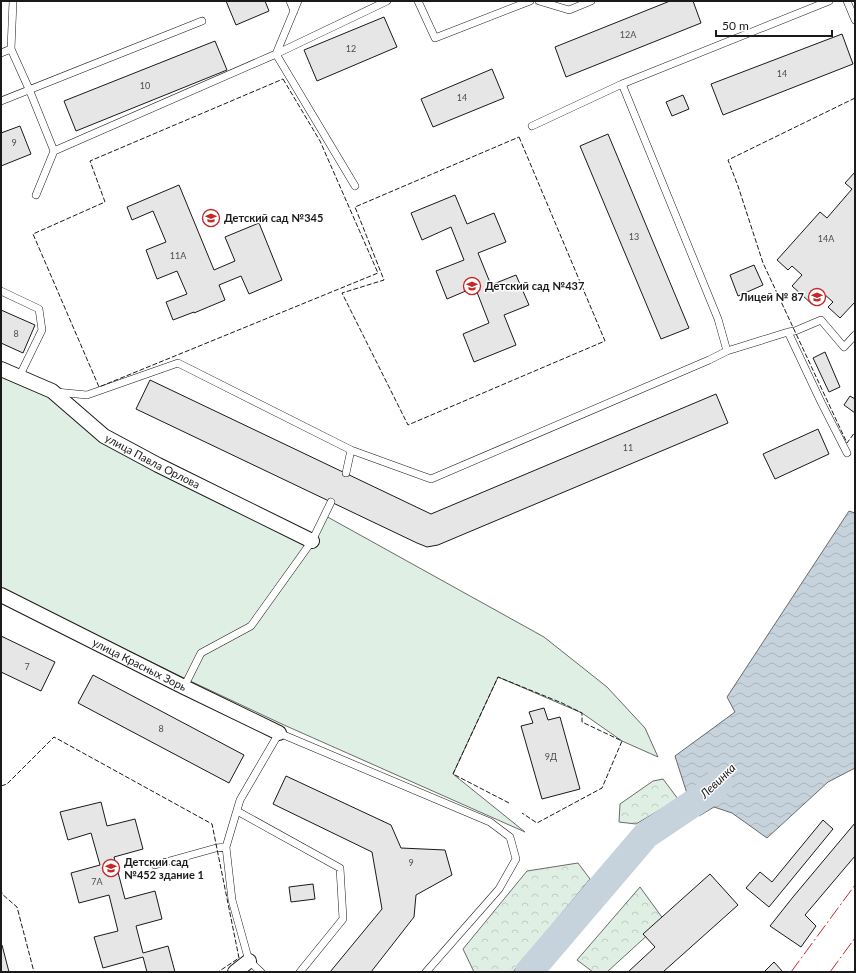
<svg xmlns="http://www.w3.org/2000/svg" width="856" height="973" viewBox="0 0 856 973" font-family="Lato,sans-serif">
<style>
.grass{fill:#e0efe3;stroke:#6a6a6a}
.forest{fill:url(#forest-crowns);stroke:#6a6a6a}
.water{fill:url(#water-waves);stroke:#6a6a6a}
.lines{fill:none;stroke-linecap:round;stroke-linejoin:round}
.river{stroke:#c6d2dc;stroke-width:28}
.building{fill:#e6e6e6;stroke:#1a1a1a}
.lane-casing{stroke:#1a1a1a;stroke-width:8}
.street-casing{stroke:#1a1a1a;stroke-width:16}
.lane{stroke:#fff;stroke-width:7}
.street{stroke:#fff;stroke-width:14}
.fence{stroke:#1a1a1a;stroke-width:1;stroke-dasharray:5 2;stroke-linecap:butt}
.power{stroke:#c62828;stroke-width:1;stroke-dasharray:14 3 2 3;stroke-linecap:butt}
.labels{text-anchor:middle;stroke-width:3;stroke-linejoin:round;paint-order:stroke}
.number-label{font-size:9px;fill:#4d4d4d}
.poi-label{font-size:11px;font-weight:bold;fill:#1a1a1a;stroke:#fff;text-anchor:start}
.street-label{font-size:11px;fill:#1a1a1a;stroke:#fff}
.water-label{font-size:12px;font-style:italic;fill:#1a1a1a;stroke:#fff}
</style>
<defs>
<pattern id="forest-crowns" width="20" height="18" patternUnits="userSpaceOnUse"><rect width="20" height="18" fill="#e0efe3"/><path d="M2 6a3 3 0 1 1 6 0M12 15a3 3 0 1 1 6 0" fill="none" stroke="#c0ccc2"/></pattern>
<pattern id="water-waves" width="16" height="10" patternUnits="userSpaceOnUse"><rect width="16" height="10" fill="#c6d2dc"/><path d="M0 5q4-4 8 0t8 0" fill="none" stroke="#aab4bc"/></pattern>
</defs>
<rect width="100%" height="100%" fill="#fff"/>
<!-- grass -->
<path class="grass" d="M1,369L52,391L104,436L312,541L324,515L544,637L607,687L645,728L658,757L622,741L582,713L498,677L453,774L525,832L284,725L188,680L1,588Z"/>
<!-- forest -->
<path class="forest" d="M663,779L678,799L636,824L619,822L620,804L653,781Z
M578,863L590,879L513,972H474L463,949L527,871Z
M640,887L664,920L607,972H593L577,960Z"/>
<!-- water -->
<path class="water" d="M849,511L855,513V768L828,782L767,838L732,813L714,807L699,816L691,806L675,756L735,712L727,697Z"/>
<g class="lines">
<!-- river -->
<path class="river" d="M529,972L646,835L707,794L719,782"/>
</g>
<!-- building -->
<path class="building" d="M226,1H265L269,11L236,25Z
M670,1H693L701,23L566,77L555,47Z
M384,17L397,47L317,81L304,50Z
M842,34L853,64L723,115L711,84Z
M215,41L227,70L76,131L64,101Z
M492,69L504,98L433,127L421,99Z
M683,95L689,109L672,116L666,102Z
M20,126L31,154L1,166V133Z
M608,134L689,328L661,339L580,146Z
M855,172V302L840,318L828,307L833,302L823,293L813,305L792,286L802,275L792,266L788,270L777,260L820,212L827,218L852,189L845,183Z
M179,185L214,270L235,261L225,237L259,223L282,280L249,294L241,276L219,285L225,300L194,313V312L173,320L166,302L187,294L177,271L157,279L146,250L166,242L153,211L132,220L127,207Z
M455,195L467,224L494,213L506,242L478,253L491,285L516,275L529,305L504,315L516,345L474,362L463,334L489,323L475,287L447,299L436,271L464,260L451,227L422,240L411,213Z
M754,265L763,285L738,296L730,275Z
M1,310L35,325L23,353L1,343Z
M825,352L840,387L829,392L813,358Z
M150,380L431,514L716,394L728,423L438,545L427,547L417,543L136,409Z
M850,396L855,399V413L844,405Z
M818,429L829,454L775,479L763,454Z
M1,636L55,662L41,691L1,672Z
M93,675L244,755L229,783L78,703Z
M544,708L548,720L560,717L580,789L542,799L521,726L533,723L529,712Z
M286,776L391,825L401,848L445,850L452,875L416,895L414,917L371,972H330L382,909L372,852L273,804Z
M101,802L107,826L135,819L143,849L114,857L125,899L155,891L162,919L136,926L143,953L168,946L175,972H147L143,957L103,968L94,937L118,931L109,895L79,903L71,873L100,865L91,833L68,840L60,812Z
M823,820L833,829L769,907L746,888L760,872L772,882Z
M855,823V856L805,915L816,926L801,947L770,926L793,897Z
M710,874L738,905L663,972H628L655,947L643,934Z
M313,884L315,899L291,902L289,887Z
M1,945H2L9,972H1Z
M774,962L783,972H764Z"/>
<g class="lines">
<!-- lane casing -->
<g class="lane-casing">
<path id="lane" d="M290,1L294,11
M418,1L435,38L530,1
M539,1L569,10L591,1
M847,1L855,20
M11,49L13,1
M1,53L11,49L29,89L54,151
M1,101L202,21
M532,126L622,84L829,1
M355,186L276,54L387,1
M36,195L54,151L276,54L298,1
M1,291L39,309L42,330L19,377
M788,332L795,331L821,320L844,347L855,335
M727,351L788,332L821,402L847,453
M56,392L87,395L178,363L351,450
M346,473L351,450L431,479L709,360L727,351L718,319L622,84
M184,687L201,653L251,626L312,541L331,502
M237,811L340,868L343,919L300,972
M155,865L216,848L226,847
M261,972L249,961L232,900L226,847L240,800L279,733L490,822L510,837L516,859L499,889L426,972"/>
</g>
<!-- street casing -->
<g class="street-casing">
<g id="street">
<path id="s1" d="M1,369L52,391L104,436L158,465L312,541"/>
<path id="s2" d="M1,595L184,687L279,733"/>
<path d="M235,972L249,961"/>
</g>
</g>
<!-- lane -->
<use href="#lane" class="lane"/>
<!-- street -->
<use href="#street" class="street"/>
<!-- fence -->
<path class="fence" d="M283,79L320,141L378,273L99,387L33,234L105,202L90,161Z
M855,98L728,160L738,186L763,263L847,443L855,432
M519,137L605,341L408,425L342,293L384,280L355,207Z
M1,786L7,784L54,737L212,824L239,958L218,972
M509,803L453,774L498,677L562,703L582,713V722L622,741L602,788L537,823L522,813
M1,889L2,894L17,907L34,972"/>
<!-- power -->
<path class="power" d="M791,972L855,885
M830,972L855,938"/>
</g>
<!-- icons -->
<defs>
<g id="school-ring" transform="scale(0.9)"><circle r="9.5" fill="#fff" stroke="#c62828" stroke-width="1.5"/><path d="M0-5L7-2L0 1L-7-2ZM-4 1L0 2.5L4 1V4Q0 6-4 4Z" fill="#c62828"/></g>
</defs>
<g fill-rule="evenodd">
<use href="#school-ring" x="211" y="218"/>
<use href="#school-ring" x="472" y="286"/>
<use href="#school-ring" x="817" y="297"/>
<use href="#school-ring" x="111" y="868"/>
</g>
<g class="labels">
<!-- number labels -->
<g class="number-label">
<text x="628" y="38">12А</text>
<text x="351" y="52">12</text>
<text x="782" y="77">14</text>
<text x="145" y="89">10</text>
<text x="462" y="101">14</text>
<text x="14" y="146">9</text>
<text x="634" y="240">13</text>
<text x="826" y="242">14А</text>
<text x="178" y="259">11А</text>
<text x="16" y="337">8</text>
<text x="628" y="451">11</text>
<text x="27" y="670">7</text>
<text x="161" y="732">8</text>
<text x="551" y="760">9Д</text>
<text x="411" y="866">9</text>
<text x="97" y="885">7А</text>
</g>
<!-- poi labels -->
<g class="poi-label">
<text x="224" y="222">Детский сад №345</text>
<text x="485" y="290">Детский сад №437</text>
<text x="804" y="301" text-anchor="end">Лицей № 87</text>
<text x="124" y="866">Детский сад<tspan x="124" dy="13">№452 здание 1</tspan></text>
</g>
<!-- street labels -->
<g class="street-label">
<text dy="4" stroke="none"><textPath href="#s1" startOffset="179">улица Павла Орлова</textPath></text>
<text dy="4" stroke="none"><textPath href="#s2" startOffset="155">улица Красных Зорь</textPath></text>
</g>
<!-- water labels -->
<g class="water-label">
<text transform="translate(718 781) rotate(-44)" y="4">Левинка</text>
</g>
</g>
<!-- border -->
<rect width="856" height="973" fill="none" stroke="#1a1a1a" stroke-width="4"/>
<!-- scale -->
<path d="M716 30v6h116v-6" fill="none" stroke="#1a1a1a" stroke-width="2"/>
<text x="722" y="30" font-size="12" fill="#1a1a1a" stroke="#ffffff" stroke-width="3" paint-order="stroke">50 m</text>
</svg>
